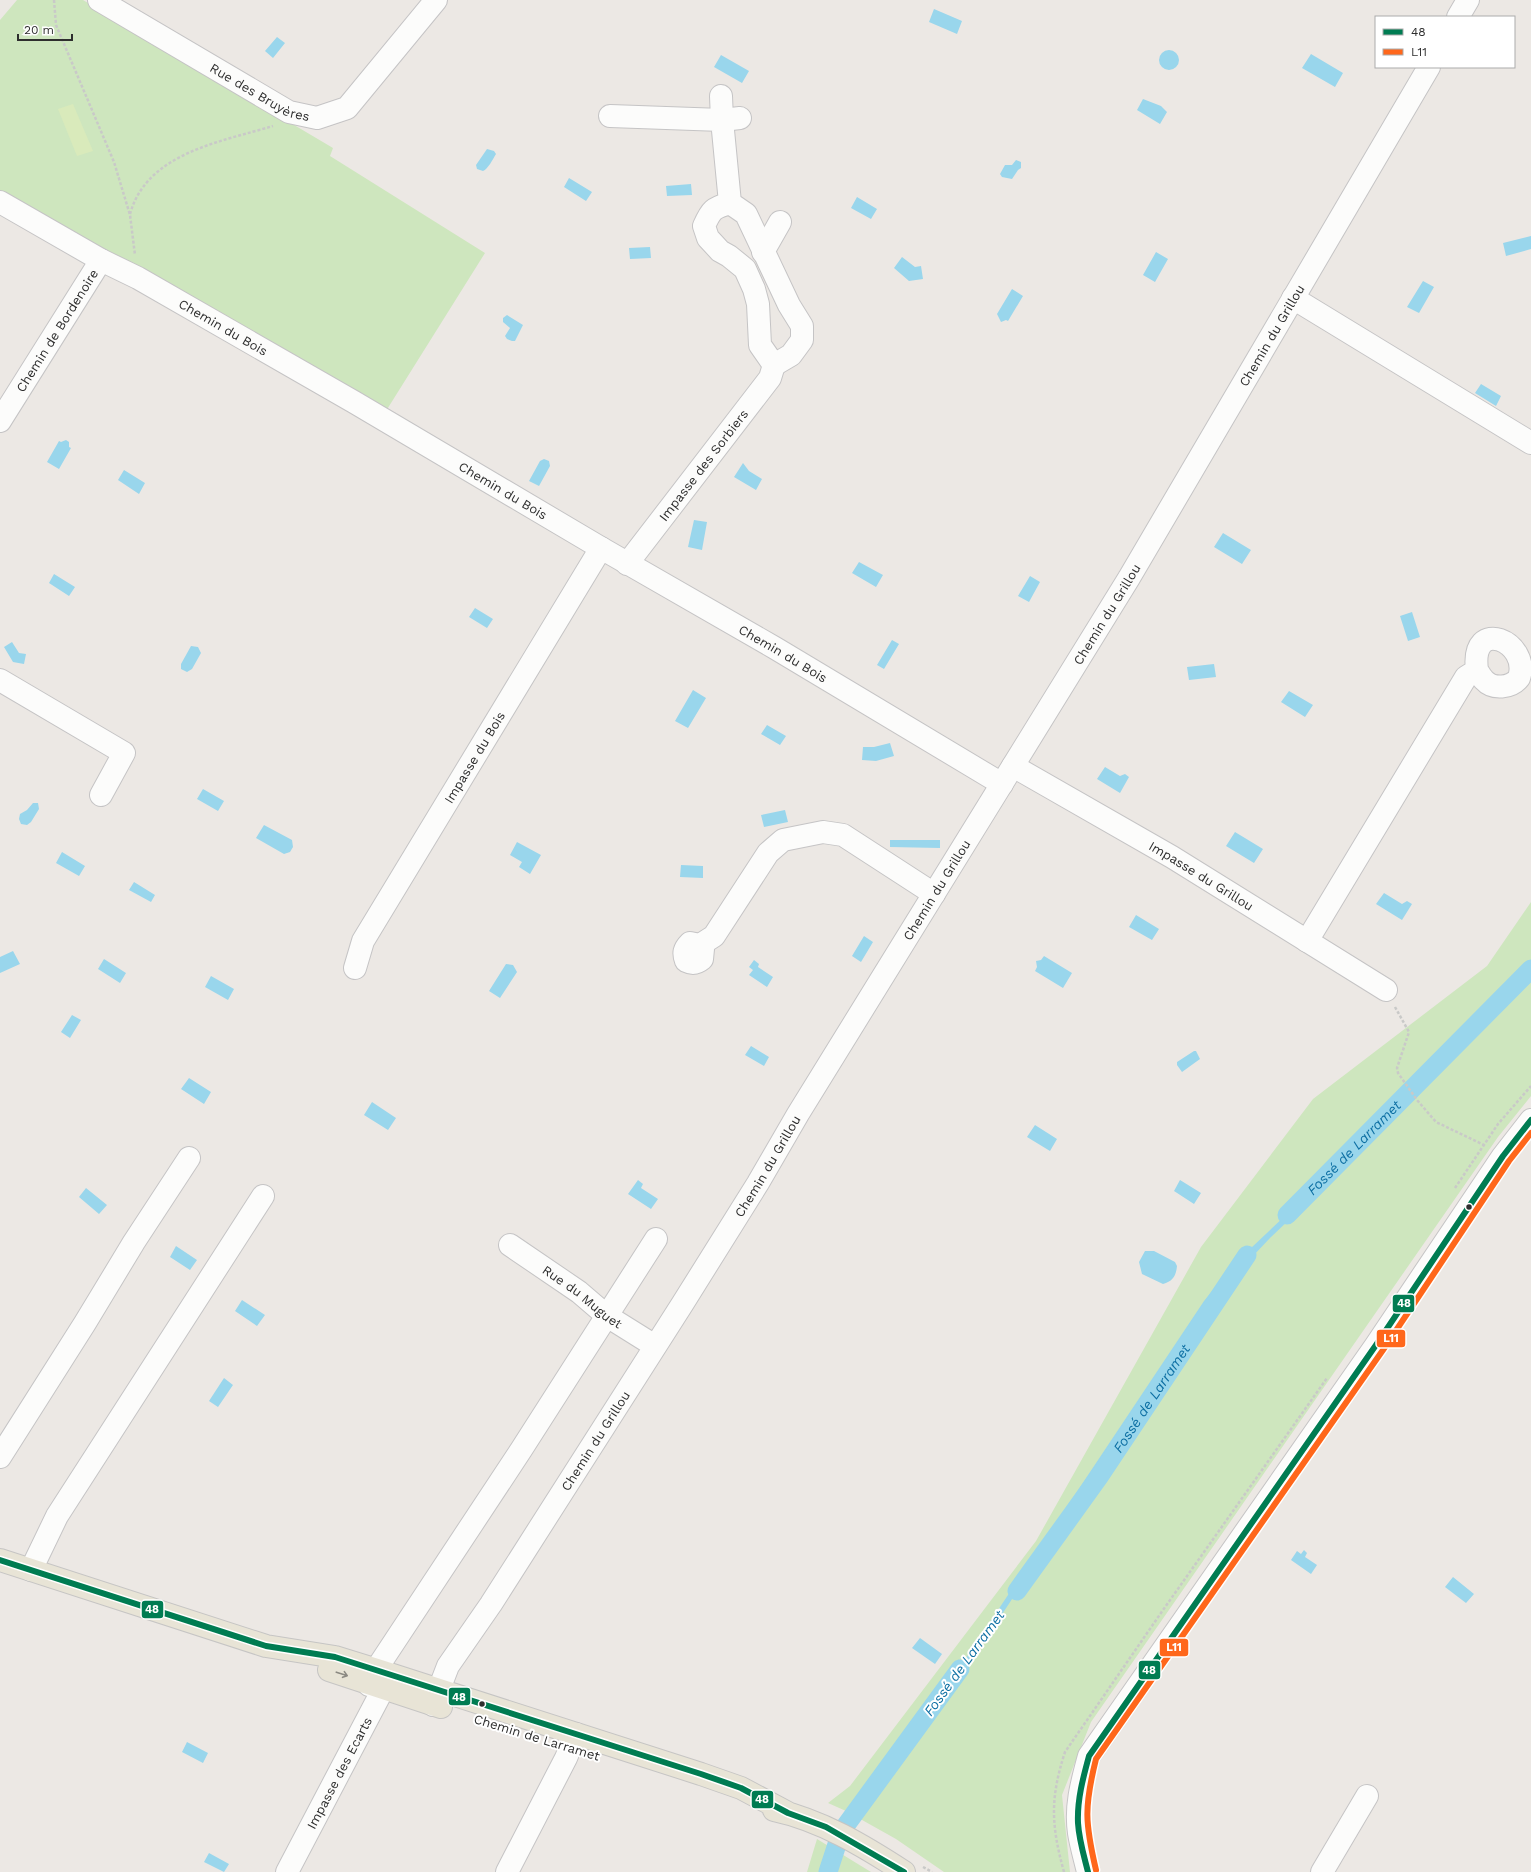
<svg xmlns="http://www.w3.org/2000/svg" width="1531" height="1872" viewBox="0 0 1531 1872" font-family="'Work Sans',sans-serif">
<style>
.green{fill:#cee6be}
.pitch{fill:#d9eabb}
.water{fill:#99d6ec}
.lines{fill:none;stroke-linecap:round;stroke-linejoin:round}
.canal{stroke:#99d6ec;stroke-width:19}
.minor-casing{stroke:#c5c4c5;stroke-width:24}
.major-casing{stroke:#c6c5c4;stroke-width:24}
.path{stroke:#c9c9c8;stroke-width:2.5;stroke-dasharray:3 2;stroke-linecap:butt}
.minor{stroke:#fcfcfb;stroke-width:22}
.major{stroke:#e8e4d6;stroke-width:22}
.bus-1-casing{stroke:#fff;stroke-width:9}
.bus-2-casing{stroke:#fff;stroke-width:9}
.bus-1{stroke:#007c52;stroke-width:6}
.bus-2{stroke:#ff671b;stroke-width:6}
.oneway{stroke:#8b8982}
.bus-dot{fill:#2e2e2e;stroke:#fff;stroke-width:1.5}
.labels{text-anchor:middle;stroke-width:4;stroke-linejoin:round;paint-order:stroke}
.street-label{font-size:13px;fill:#2e2e2e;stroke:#fff}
.water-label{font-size:14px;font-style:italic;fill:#0d6fa3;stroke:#fff}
.line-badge{stroke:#fff;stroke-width:1.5}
.badge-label{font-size:11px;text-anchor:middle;font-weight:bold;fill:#fff}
</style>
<rect width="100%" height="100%" fill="#ece8e4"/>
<!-- green -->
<path class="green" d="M17,0H83L333,148L330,156L485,253L386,411L0,195V20Z
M1531,902V1096L1498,1137L1091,1722L1062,1795L1070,1872H944L896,1839L846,1811L828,1803L850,1786L1036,1541L1201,1247L1313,1099L1487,966Z
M817,1839L871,1872H807Z"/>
<!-- pitch -->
<path class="pitch" d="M73,104L93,151L77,156L58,109Z"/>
<!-- water -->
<path class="water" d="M934,9L962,21L957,34L929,22Z
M277,37L285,43L273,58L265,51Z
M1159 60a10 10 0 1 1 20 0a10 10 0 1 1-20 0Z
M1311,54L1343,73L1335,87L1302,68Z
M721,55L749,71L742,83L714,67Z
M1143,99L1161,106L1167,112L1160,124L1137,110Z
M487,149L494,151L496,154C493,159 488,169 483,171L477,169L476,165Z
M1016,160L1021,162V168L1018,170L1012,179L1002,177L1000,174L1005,165H1012Z
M569,178L592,192L586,201L564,187Z
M691,184L692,195L667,196L666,186Z
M857,197L877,209L871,219L851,208Z
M1531,236V249L1506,256L1503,243Z
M650,247L651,258L630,259L629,248Z
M1156,252L1168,259L1155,282L1143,275Z
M902,257L915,267L921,266L923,279L909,281L894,268Z
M1423,281L1434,287L1419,313L1407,307Z
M1012,289L1023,296L1008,321L1006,320L1001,322L997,314Z
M507,315L523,325L515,341H512L507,339L505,336L510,328L503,322V318Z
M1481,384L1501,396L1496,406L1475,393Z
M66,440L69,442V447L71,448L59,469L47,462L59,441L61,442Z
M544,459L549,461L550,466L539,486L529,481L540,461Z
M743,463L749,471L762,479L756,490L734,477Z
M124,470L145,483L139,494L118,480Z
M694,520L707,522L702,550L688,547Z
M1223,533L1251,550L1242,564L1214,547Z
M859,562L883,575L876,587L852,573Z
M54,574L75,587L69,596L49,583Z
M1030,576L1040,582L1029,602L1018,596Z
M475,608L493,619L487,628L469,617Z
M1412,612L1420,637L1408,641L1400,616Z
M892,640L899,644L884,669L877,665Z
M12,642L19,653L26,654L24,664L13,662L4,647Z
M191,646L198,647L201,653L192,669L187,672L181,669V664Z
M1214,664L1216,677L1189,680L1187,667Z
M693,690L706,698L688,728L675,721Z
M1289,691L1313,705L1305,717L1281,702Z
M767,725L786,736L780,745L761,734Z
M890,743L894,756L876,761L862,760L863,747H874Z
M1105,767L1120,776L1125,774L1129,777L1120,793L1097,779Z
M203,789L224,801L218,811L197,799Z
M33,803H38L39,809L31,822L27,825L21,824L19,819L20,814L27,810Z
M785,810L788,822L764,827L761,815Z
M264,825L292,840L293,847L290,852L284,854L256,838Z
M1235,832L1263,849L1254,863L1226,846Z
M890,840H940V848L890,847Z
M517,842L541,855L530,874L519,867L522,862L510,855Z
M62,852L85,866L79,876L56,863Z
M681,865L703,866V878L680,877Z
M134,882L155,895L151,902L129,890Z
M1384,893L1402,904L1407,901L1412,904L1402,920L1376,904Z
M1136,915L1159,929L1152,940L1129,927Z
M864,936L873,942L861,962L852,956Z
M13,951L20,964L0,973V957Z
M1044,956L1072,973L1063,988L1035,971L1037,967L1036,961L1041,960Z
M104,959L126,973L120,983L98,969Z
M754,960L759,964L758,967L773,977L767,987L749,975L753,970L749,967Z
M506,964L513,965L517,972L500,998L489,991Z
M211,976L234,989L228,1000L205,987Z
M72,1015L81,1020L70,1038L61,1032Z
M751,1046L769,1057L764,1066L745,1055Z
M1194,1051H1196L1200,1059L1182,1072L1177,1065V1062Z
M189,1078L211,1092L204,1104L181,1089Z
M372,1102L396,1118L388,1130L364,1115Z
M1384,1118L1389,1121L1312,1198L1270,1238L1220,1291L1115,1443L964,1672L877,1795L851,1826L844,1822L892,1765L938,1700L1204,1301L1233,1265L1303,1199Z
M1035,1125L1057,1139L1050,1151L1027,1137Z
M638,1180L643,1184L641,1188L658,1199L651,1209L628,1194Z
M1180,1180L1201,1193L1194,1204L1174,1191Z
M86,1188L107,1205L99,1214L79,1197Z
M176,1246L197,1260L190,1270L170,1257Z
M1145,1251H1154L1175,1262L1177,1266C1176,1276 1173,1281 1163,1284L1142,1274L1139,1262Z
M242,1300L265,1315L257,1326L235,1311Z
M224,1378L233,1385L218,1407L209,1401Z
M1304,1550L1307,1553L1305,1557L1317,1565L1311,1574L1291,1560L1297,1551L1301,1554Z
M1453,1577L1474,1594L1466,1603L1445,1587Z
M920,1638L942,1654L935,1664L912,1648Z
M187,1742L208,1753L203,1763L182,1752Z
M209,1853L229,1864L224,1872L204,1862Z"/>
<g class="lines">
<!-- canal -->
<g class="canal">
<path id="s1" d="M1287,1215L1531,969"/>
<path id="s2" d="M1017,1591L1099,1477L1247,1255"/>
<path d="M828,1872L841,1832L960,1669"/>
</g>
<!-- minor casing -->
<g class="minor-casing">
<g id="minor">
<path id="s3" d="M99,0L289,112L317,118L347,108L436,0"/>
<path d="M1458,17L1468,0"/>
<path d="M721,96L722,120L740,118"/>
<path d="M610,116L722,120L730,203L746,214L789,305L802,326V340L791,355L774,365L760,345L758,304L754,289L745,269L729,256L720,251L708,238L704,226C711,210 713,208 730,203"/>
<path id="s4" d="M0,202L101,260L138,278L354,402L601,548L775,648L1002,784"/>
<path d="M763,252L780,222"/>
<path d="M1293,298L1531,443"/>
<path id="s5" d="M0,421L101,260"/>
<path id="s6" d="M627,564L770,378L774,365"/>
<path d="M0,680L124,753L101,795"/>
<path id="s7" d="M1013,766L1172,857L1386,990"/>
<path d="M1307,941L1466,677L1477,670C1479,673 1481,677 1484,680C1493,690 1511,688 1519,678C1531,642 1470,615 1477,670"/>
<path d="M700,945L703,949L702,959C696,964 692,964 686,961C683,953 684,949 690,943L700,945L714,936L768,853L783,840L823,832L843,835L934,894"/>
<path id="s8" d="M355,968L363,941L601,548"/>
<path id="s9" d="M510,1245L579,1292L607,1316L655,1346"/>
<path d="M0,1457L85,1323L134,1242L189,1158"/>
<path d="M31,1570L57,1516L263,1196"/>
<path d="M369,1685L381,1662L521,1450L656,1239"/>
<path id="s10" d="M433,1705L448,1666L491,1604L683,1303L758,1183L798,1114L1129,578L1429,67"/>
<path id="s11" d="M287,1872L381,1693L389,1674"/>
<path d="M507,1872L566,1758L576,1734"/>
<path d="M1088,1872C1085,1859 1081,1846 1079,1833C1075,1806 1082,1782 1089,1756L1376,1345L1503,1156L1531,1120"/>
<path d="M1322,1872L1367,1796"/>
</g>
</g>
<!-- major casing -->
<g class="major-casing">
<path id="major" d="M0,1560L266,1646L335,1657L377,1670L701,1774L741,1788L788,1813
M329,1670L441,1707
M774,1810C821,1820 864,1846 904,1872"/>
</g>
<!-- path -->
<path class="path" d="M54,0L56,25L114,162L130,215L135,255
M130,214C147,153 220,142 273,126
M1395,1007L1409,1032L1397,1068L1398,1073L1417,1100L1436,1122L1484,1145
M1455,1188L1498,1124L1531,1086
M923,1867L932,1872
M1064,1872C1051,1825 1050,1798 1065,1752L1163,1610L1327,1378"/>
<!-- minor -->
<use href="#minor" class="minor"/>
<!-- major -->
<use href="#major" class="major"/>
<!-- bus-1 casing -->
<g class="bus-1-casing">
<path id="bus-1" d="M0,1560L266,1646L335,1657L701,1774L741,1788L788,1813L826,1827L904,1872
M1088,1872C1084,1856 1079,1840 1078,1823C1077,1800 1083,1778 1089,1756L1376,1345L1503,1156L1531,1120"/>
</g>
<!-- bus-2 casing -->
<g class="bus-2-casing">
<path id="bus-2" d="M1096,1870C1085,1823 1084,1807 1096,1759L1383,1350L1509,1161L1531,1133"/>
</g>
<!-- bus-1 -->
<use href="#bus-1" class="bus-1"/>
<!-- bus-2 -->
<use href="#bus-2" class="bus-2"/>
</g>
<!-- one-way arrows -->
<defs><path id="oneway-shaft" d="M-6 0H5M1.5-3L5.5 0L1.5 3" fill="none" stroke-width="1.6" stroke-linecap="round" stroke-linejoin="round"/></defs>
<use class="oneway" href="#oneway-shaft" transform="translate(342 1674) rotate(18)"/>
<!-- markers -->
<g class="bus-dot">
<circle cx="1469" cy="1207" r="3.5"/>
<circle cx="482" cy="1704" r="3.5"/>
</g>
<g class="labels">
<!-- street labels -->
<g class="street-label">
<text dy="5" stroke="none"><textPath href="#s3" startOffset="186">Rue des Bruyères</textPath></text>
<text dy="5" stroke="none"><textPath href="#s4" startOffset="256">Chemin du Bois</textPath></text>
<text dy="5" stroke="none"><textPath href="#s5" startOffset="107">Chemin de Bordenoire</textPath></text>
<text dy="5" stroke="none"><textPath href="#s10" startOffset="1607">Chemin du Grillou</textPath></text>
<text dy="5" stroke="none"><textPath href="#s6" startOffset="125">Impasse des Sorbiers</textPath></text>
<text dy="5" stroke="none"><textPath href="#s4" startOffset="580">Chemin du Bois</textPath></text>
<text dy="5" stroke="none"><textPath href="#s10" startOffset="1283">Chemin du Grillou</textPath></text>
<text dy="5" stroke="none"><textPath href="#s4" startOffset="904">Chemin du Bois</textPath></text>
<text dy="5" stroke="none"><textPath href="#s8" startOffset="243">Impasse du Bois</textPath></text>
<text dy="5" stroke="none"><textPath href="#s7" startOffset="218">Impasse du Grillou</textPath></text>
<text dy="5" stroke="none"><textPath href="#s10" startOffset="959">Chemin du Grillou</textPath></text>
<text dy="5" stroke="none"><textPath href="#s10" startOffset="635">Chemin du Grillou</textPath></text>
<text dy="5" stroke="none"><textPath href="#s9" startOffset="89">Rue du Muguet</textPath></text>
<text dy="5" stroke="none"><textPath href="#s10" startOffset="311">Chemin du Grillou</textPath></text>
<text transform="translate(537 1737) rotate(17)" y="5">Chemin de Larramet</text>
<text dy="5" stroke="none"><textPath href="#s11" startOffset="112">Impasse des Ecarts</textPath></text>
</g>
<!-- water labels -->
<g class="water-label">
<text dy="5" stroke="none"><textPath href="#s1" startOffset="95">Fossé de Larramet</textPath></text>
<text dy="5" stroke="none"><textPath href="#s2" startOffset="235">Fossé de Larramet</textPath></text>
<text transform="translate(964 1663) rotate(-54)" y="5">Fossé de Larramet</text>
</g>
</g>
<g class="line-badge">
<rect x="1392" y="1294" width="23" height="19" rx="4" fill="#007c52"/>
<rect x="1376" y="1329" width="30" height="19" rx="4" fill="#ff671b"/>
<rect x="141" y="1600" width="23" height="19" rx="4" fill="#007c52"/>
<rect x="1159" y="1638" width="30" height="19" rx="4" fill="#ff671b"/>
<rect x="1138" y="1660" width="23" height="20" rx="4" fill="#007c52"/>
<rect x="448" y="1687" width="23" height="19" rx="4" fill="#007c52"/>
<rect x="751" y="1790" width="23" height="19" rx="4" fill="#007c52"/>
</g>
<g class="badge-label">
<text x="1404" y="1307">48</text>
<text x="1391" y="1342">L11</text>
<text x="152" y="1613">48</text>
<text x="1174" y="1651">L11</text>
<text x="1149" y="1674">48</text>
<text x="459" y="1701">48</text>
<text x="762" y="1803">48</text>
</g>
<!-- legend -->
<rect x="1375" y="16" width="140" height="52" fill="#ffffff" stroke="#ababab"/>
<rect x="1383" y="29" width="20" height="6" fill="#007c52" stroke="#ababab"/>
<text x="1411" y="36" font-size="12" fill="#2e2e2e">48</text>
<rect x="1383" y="49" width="20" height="6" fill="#ff671b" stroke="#ababab"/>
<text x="1411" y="56" font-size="12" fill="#2e2e2e">L11</text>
<!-- scale -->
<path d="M18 34v6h54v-6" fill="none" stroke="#2e2e2e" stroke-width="2"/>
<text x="24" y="34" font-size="12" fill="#2e2e2e" stroke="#ffffff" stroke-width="3" paint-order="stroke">20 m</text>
</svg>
